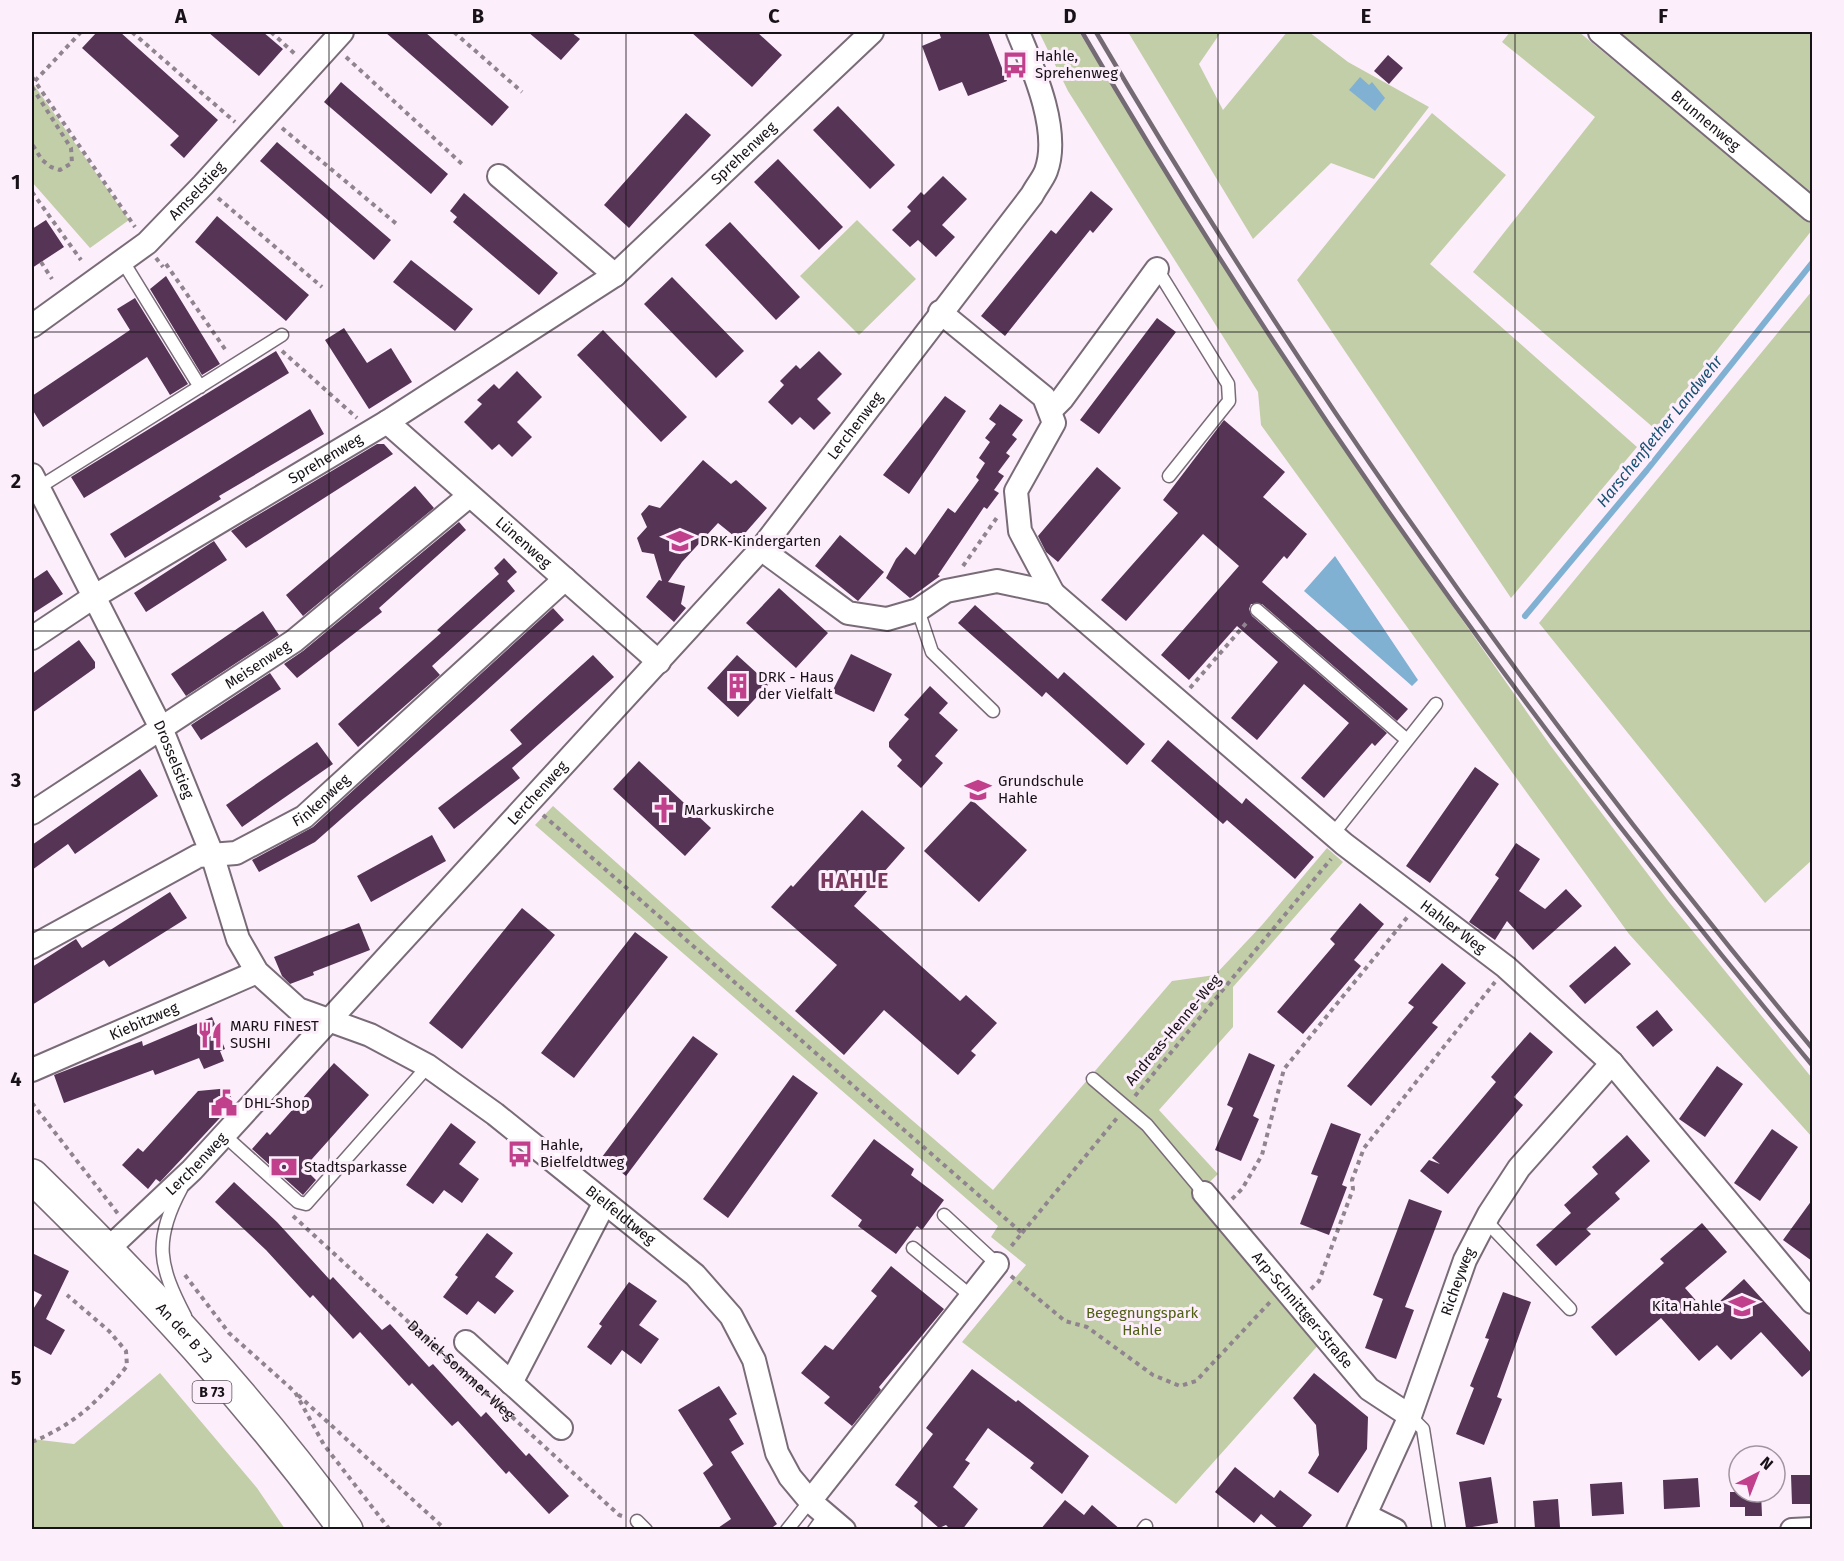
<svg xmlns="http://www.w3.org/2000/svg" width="1844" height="1561" viewBox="0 0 1844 1561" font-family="'Fira Sans',sans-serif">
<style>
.green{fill:#c2cea8}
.water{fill:#80b1d2}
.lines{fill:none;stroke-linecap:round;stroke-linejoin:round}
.stream{stroke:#80b1d2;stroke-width:6}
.building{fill:#563455}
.service-casing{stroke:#796c78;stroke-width:15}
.minor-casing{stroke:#796c78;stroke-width:26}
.primary-casing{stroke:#796c78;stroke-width:36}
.path{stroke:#90858f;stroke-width:4;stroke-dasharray:4.5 4.5;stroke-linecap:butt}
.service{stroke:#fff;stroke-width:12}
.minor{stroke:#fff;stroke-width:22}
.primary{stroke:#fff;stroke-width:33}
.rail{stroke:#736a73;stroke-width:4.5}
.grid{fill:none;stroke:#171217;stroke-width:1.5;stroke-opacity:0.55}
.labels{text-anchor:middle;stroke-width:6;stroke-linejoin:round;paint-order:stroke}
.shield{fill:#fdeefc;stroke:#5c545c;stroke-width:1.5}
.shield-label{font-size:14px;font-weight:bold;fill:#171217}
.poi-label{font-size:15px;fill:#171217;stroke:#fdeefc;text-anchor:start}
.street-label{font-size:15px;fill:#171217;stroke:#fdeefc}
.park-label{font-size:15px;fill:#4f6013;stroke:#fdeefc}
.water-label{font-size:16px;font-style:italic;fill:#185274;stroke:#fdeefc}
.district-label{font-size:21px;font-weight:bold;letter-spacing:1.5px;fill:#7c3b5e;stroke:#fdeefc}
.neatline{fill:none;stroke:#171217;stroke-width:2}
.grid-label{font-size:20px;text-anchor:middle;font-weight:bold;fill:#171217}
</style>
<rect width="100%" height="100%" fill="#fdeefc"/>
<!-- green -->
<path class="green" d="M1039,32H1079L1231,278L1370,488L1550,745L1669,902L1812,1078V1137L1629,934L1261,425L1258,392L1068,91Z
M1128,32H1221L1199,64L1223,110L1287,32H1309L1348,62L1429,107L1374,179L1331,163L1253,239Z
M1510,32H1579L1812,224V230L1655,429L1473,272L1595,117L1502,42Z
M1615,32H1812V203Z
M32,82L129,220L90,248L32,182Z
M1432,113L1506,175L1430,264L1637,447L1511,598L1297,280Z
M857,220L916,279L859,335L800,276Z
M1812,291V860L1765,903L1539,623Z
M553,806L710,946L993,1190L1172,981L1215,975L1262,925L1327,848L1343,862L1233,987V1027L1159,1110L1218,1174L1198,1193L1321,1342L1176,1504L962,1342L1026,1265L991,1237L998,1226L535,825Z
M160,1373L257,1488L285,1529H32V1439L74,1444Z"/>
<!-- water -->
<path class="water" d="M1360,77L1369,85L1372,82L1385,98L1375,111L1349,90Z
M1335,556L1418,680L1412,686L1304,591Z"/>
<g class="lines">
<!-- stream -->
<path class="stream" d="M1525,616L1647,470L1812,263"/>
</g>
<!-- building -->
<path class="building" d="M97,32H120L218,120L184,158L170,145L179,136L82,48Z
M208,32H263L283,49L259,76Z
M385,32H425L509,107L492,126Z
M528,32H571L580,39L561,60Z
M691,32H757L782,55L752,87Z
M939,32H988L1007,81L968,96L962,82L939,91L922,46L941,38Z
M1388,55L1403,68L1389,84L1374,71Z
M341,82L448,174L431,194L324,102Z
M838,106L895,165L870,189L813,130Z
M686,113L711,135L629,228L604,205Z
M277,142L391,240L374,260L260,161Z
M778,159L843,227L819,250L754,182Z
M943,176L967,199L942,225L955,237L936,257L918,240L910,247L892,230L911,211L907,207L921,192L924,195Z
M1091,191L1113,209L1093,233L1090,230L1005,336L981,316L1051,230L1056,234Z
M464,193L558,273L539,295L453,222L457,217L450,211Z
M217,216L309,295L286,321L195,242Z
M46,220L64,247L32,268V229Z
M730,222L800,297L776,320L705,245Z
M411,260L473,309L455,331L393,282Z
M166,276L220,364L202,375L150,289Z
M672,277L744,351L716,378L644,304Z
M135,298L188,384L170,395L147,357L43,427L32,409V396L130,330L117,309Z
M1157,318L1176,332L1099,434L1080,420Z
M344,328L367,363L391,348L412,382L369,409L325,340Z
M603,330L687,417L661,442L577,355Z
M276,351L289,373L84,498L71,477Z
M819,351L842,374L817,399L831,413L814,430L800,417L792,425L768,402L784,385L780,381L796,365L800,369Z
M517,371L542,397L517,422L532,437L512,457L499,444L492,450L464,422L482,404L477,400L494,384L499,389Z
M945,396L966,411L909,494L883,475Z
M1000,404L1023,420L1012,435L1017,439L1006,453L1010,456L998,472L1004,476L994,490L999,493L987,509L984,507L938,575L940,576L910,598L886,578L896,559L906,547L915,555L948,508L955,513L979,480L976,477L985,463L979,458L990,442L985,438L996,424L989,419Z
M310,409L324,434L219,496L221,499L125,558L110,534Z
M1224,420L1285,472L1263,497L1307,534L1287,559L1284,556L1262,582L1408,709L1397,721L1262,604H1251L1249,609L1252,616L1387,733L1375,746L1372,743L1324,798L1301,778L1349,723L1304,684L1257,740L1231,718L1278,662L1237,626L1189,680L1161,655L1239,566L1203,534L1126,621L1101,600L1178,513L1163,500Z
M377,444H384L393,454L246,548L231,531Z
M703,460L731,484L736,480L767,508L739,540L718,523L682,562L668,582L685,586L681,604L686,608L674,622L646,597L659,580L662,581L654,554L642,552L637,538L647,527L641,514L649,505L660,508Z
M1097,467L1121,488L1058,562L1046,552L1038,536Z
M415,486L434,508L303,616L286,595Z
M459,522L466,530L379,608L382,612L297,678L284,664L303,651Z
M840,535L884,572L858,601L815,566Z
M214,541L227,560L146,612L134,593Z
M504,558L517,572L507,581L515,591L432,666L440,675L358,747L338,724L441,633L437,630L499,574L494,568Z
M47,570L63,594L32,614V580Z
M779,588L828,633L796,668L746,623Z
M975,605L1058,679L1064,672L1145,744L1127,765L1046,692L1042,697L958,623Z
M553,608L564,620L475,701L315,842L259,872L252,860L313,827Z
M263,611L279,635L186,696L171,674Z
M79,640L95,662V668L32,713V674Z
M851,654L892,674L874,712L832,692Z
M593,655L614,677L512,768L520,778L454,829L438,808L522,744L510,730Z
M737,655L769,684L738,717L707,688Z
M270,673L281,689L201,740L191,725Z
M930,686L948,703L939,713L958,730L935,756L943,763L921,788L897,766L902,760L889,747V742L909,719L904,715Z
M1168,740L1242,804L1246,798L1314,857L1295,879L1227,820L1223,824L1151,761Z
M317,742L333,764L242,827L226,805Z
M639,761L711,828L685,856L613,789Z
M1475,767L1499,784L1430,883L1406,866Z
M140,769L158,796L75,854L68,844L32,870V845Z
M972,800L1027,850L979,902L924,851Z
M862,810L905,848L854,906L960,1001L966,995L997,1023L971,1051L976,1055L958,1075L884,1010L844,1055L795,1011L837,965L771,907L791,885L793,887Z
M432,835L446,861L371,902L357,876Z
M1516,843L1540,859L1519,891L1545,909L1566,889L1582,906L1533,950L1507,921L1495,940L1469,922L1499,878L1495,875Z
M170,892L187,918L109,967L104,960L32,1005V967L76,939L82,948Z
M1360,903L1384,924L1354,960L1361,966L1303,1034L1277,1012L1335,944L1330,939Z
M522,908L555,935L462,1049L429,1023Z
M359,923L370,950L313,972L314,975L290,984L282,976L274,957Z
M635,932L668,957L574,1078L541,1053Z
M1615,946L1631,964L1585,1004L1569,986Z
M1442,963L1466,983L1432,1023L1438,1027L1371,1106L1347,1086L1414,1007L1408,1003Z
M1657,1010L1673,1030L1653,1047L1636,1027Z
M212,1017L225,1049L220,1051L224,1061L204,1069L199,1058L155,1075L153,1070L64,1103L54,1075L142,1041L143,1046Z
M1530,1032L1553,1052L1514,1097L1523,1105L1448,1194L1420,1171L1429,1160L1440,1164L1432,1158L1496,1082L1491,1077Z
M693,1036L718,1054L626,1176L602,1157Z
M1249,1053L1275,1065L1253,1116L1259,1119L1241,1161L1215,1150L1233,1108L1227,1105Z
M334,1063L369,1095L304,1168L316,1180L303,1195L252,1149L267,1132L270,1135Z
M1717,1066L1743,1084L1705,1137L1679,1119Z
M793,1075L818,1093L728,1218L703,1199Z
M230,1088L232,1105L160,1182L156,1179L148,1189L122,1165L138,1148L143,1152L198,1091Z
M451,1123L476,1142L459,1164L479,1179L462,1203L444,1190L433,1204L406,1185Z
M1331,1123L1361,1134L1342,1185L1347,1187L1329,1235L1300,1224L1318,1176L1311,1174Z
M1772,1129L1798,1147L1760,1201L1734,1183Z
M1627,1135L1650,1161L1615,1193L1620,1199L1586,1229L1591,1234L1556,1266L1536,1245L1571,1213L1564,1205L1598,1174L1592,1167Z
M874,1139L914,1169L911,1175L944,1200L922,1230L917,1226L896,1254L858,1226L862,1220L831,1196Z
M234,1182L277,1222L330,1280L333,1277L382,1330L390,1324L429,1367L433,1364L481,1417L486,1412L526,1456L529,1453L569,1496L549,1514L509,1471L506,1474L458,1421L452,1426L412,1383L409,1386L360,1332L353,1339L313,1295L310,1298L266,1250L215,1202Z
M1409,1199L1442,1211L1405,1307L1414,1310L1396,1359L1365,1348L1383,1299L1373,1295Z
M1812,1200V1261L1783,1240Z
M1702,1223L1727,1252L1685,1288L1707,1313L1744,1279L1812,1354V1368L1802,1377L1761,1332L1731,1360L1717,1345L1699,1361L1661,1318L1616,1356L1591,1327L1664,1263L1660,1259Z
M487,1233L513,1253L495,1277L514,1291L495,1314L478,1301L467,1315L443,1297L458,1277L455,1275Z
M32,1253L69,1271L46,1319L65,1330L51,1355L34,1346L32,1350V1311L42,1295L32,1290Z
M891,1266L944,1309L879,1387L881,1390L852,1426L824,1403L830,1397L801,1373L825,1345L833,1350L877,1296L871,1291Z
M629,1282L657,1301L639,1325L659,1339L641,1364L622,1350L611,1365L587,1347L602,1326L599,1324Z
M1503,1292L1531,1302L1497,1397L1502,1399L1484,1445L1456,1434L1474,1388L1470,1386L1489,1339L1485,1338Z
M972,1369L1016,1402L1018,1400L1089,1456L1062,1494L1030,1468L1034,1463L988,1428L965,1460L970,1463L953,1487L978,1509L962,1530H951L946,1525L939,1528L914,1506L918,1502L895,1485L933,1434L926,1428Z
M1314,1373L1368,1417L1367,1449L1338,1493L1308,1473L1319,1455L1316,1425L1293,1398Z
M719,1386L737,1414L729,1419L744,1444L731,1452L777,1524L769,1530H715L731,1519L703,1473L713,1465L678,1410Z
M1235,1467L1274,1498L1280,1490L1312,1515L1300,1530H1280L1261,1514L1254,1523L1215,1492Z
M1791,1475H1812V1504H1792Z
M1491,1477L1498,1523L1466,1528L1459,1482Z
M1698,1478L1700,1507L1664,1509L1663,1480Z
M1622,1482L1624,1514L1592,1516L1590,1484Z
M1730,1492H1761L1762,1516H1745V1507H1730Z
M1558,1499L1560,1527L1535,1529L1533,1501Z
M1065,1500L1084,1515L1092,1505L1121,1530H1040Z"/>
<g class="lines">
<!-- service casing -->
<g class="service-casing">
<path id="service" d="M122,260L200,387
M1157,269L1228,384L1229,401L1169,476
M38,488L282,335
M918,610L932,652L993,711
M1257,610L1407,740
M1333,834L1436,704
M1093,1079L1147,1125L1204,1193
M224,1135L298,1202L306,1204L428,1066
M181,1189C153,1241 159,1266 185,1316
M944,1215L997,1264
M1486,1221L1570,1309
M913,1248L971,1296
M1410,1416L1423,1429L1439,1530
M637,1521L646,1530
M787,1530L810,1501
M814,1530L825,1515
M1143,1530L1146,1526"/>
</g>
<!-- minor casing -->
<g class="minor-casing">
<g id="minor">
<path id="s2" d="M1600,32L1812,210"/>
<path d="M499,176L615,275"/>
<path d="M940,312L1044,397L1054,423L1016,491L1020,531L1053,593"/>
<path id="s3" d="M32,326L147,243L203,185L342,32"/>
<path d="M1050,411L1062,399L1157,269"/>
<path id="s4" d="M387,422L659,662"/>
<path id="s5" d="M32,475L161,728L212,854L238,939L257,972L298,1009L370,1035L428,1066L495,1114L695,1275L731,1316L754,1360L777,1453L790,1477L810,1501L844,1530"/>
<path id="s6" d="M761,549L848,613L887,619L918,610L946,591L997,581L1053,593L1344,844L1506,967L1612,1063L1812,1302"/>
<path id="s7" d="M32,638L95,596L387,422L615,275L872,32"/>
<path id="s8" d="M32,813L294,641L469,496"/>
<path id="s9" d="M32,947L198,856L236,853L304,817L565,579"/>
<path id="s10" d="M32,1070L257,972"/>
<path id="s11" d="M1204,1193L1369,1389L1410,1416"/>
<path id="s12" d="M107,1250L192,1170L761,549L1032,195C1036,187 1043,179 1046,171C1061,131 1033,68 1018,32"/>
<path d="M466,1342L561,1428"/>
<path d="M511,1383L604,1204"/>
<path d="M810,1501L997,1264"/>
<path d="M1365,1515L1395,1530"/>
<path id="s13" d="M1358,1530L1410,1416L1465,1260L1489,1214L1519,1168L1612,1063"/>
<path d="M1792,1530L1812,1529"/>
</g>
</g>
<!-- primary casing -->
<g class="primary-casing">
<g id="primary">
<path id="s14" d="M32,1176C146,1287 252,1401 346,1530"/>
</g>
</g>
<!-- path -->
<g class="path">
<path d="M132,32L235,122"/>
<path d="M271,32L296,55"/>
<path d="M454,32L522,92"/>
<path d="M346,57L462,164"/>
<path d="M32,77L135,227"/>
<path d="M35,81L81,32"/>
<path d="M32,87L71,148L72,163L60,170L51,167L42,160L32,144"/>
<path d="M282,128L399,226"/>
<path d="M32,192L81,260"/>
<path d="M218,198L322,287"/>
<path d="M156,258L163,267"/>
<path d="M41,262L52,279"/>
<path d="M166,264L227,352"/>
<path d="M282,351L357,418"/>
<path d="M963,566L998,516"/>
<path d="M1190,688L1248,621"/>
<path d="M543,815L1022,1233L1009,1249"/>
<path d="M1135,1096L1331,859"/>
<path d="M32,1103L119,1215"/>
<path d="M1232,1199L1242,1189L1262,1155L1284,1069L1409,915"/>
<path id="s1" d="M293,1216L619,1515L625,1517"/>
<path d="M1022,1233L1117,1118"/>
<path d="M185,1275L229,1333L295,1392L324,1445L390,1530"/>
<path d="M1011,1276L1065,1321L1087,1327L1153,1375L1180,1386L1196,1381L1271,1301"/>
<path d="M1311,1289L1319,1281L1353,1189L1352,1180L1364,1148L1495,982"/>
<path d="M298,1395L446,1530"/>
<path d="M32,1442C75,1424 98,1402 127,1366L126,1351L109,1331L67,1295"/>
</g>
<!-- service -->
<use href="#service" class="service"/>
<!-- minor -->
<use href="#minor" class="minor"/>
<!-- primary -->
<use href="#primary" class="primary"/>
<!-- rail -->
<path class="rail" d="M1082,32C1294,396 1542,742 1812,1065
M1096,32C1305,389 1548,730 1812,1048"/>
</g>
<!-- grid -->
<path class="grid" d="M329,32V1530M626,32V1530M922,32V1530M1218,32V1530M1515,32V1530M32,332H1812M32,631H1812M32,930H1812M32,1229H1812"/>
<!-- icons -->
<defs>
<g id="bus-bare" transform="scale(2.07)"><path d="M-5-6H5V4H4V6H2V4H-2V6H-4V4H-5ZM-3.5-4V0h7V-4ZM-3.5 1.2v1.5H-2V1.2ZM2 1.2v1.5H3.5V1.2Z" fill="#c0408b" stroke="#fdeefc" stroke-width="2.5" paint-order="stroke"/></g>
<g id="school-bare" transform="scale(2.07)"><path d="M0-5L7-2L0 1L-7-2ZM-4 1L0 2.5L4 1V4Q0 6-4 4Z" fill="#c0408b" stroke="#fdeefc" stroke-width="2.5" paint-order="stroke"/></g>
<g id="building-bare" transform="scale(2.07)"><path d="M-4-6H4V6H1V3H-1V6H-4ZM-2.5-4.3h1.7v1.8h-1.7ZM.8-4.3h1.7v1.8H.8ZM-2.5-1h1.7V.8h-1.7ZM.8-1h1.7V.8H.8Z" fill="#c0408b" stroke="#fdeefc" stroke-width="2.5" paint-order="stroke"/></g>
<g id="church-bare" transform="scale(2.07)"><path d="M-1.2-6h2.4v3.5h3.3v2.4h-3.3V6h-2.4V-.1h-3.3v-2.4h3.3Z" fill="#c0408b" stroke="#fdeefc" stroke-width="2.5" paint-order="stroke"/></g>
<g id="restaurant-bare" transform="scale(2.07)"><path d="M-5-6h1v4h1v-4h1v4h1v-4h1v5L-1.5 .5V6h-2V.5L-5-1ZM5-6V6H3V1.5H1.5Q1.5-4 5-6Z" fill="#c0408b" stroke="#fdeefc" stroke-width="2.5" paint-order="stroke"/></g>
<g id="civic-bare" transform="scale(2.07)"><path d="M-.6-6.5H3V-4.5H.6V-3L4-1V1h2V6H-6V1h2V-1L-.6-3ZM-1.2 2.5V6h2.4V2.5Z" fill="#c0408b" stroke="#fdeefc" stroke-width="2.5" paint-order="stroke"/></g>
<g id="bank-bare" transform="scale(2.07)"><path d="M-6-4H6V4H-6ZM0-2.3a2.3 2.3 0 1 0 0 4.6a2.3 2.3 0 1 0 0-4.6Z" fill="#c0408b" stroke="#fdeefc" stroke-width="2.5" paint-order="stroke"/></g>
</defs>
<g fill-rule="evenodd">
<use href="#bus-bare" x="1015" y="65"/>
<use href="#school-bare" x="680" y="541"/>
<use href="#building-bare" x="738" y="686"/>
<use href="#school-bare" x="978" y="790"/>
<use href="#church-bare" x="664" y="810"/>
<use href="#restaurant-bare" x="210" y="1035"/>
<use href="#civic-bare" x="224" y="1103"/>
<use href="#bus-bare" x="520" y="1154"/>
<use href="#bank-bare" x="284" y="1167"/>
<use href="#school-bare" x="1742" y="1306"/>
</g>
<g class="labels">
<!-- shield labels -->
<rect class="shield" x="192.5" y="1381" width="39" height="22" rx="4.5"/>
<g class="shield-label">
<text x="212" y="1397">B 73</text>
</g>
<!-- poi labels -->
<g class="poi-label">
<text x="1035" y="61">Hahle,<tspan x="1035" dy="17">Sprehenweg</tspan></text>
<text x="700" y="546">DRK-Kindergarten</text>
<text x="758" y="682">DRK - Haus<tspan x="758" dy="17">der Vielfalt</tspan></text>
<text x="998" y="786">Grundschule<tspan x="998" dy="17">Hahle</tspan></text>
<text x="684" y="815">Markuskirche</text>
<text x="230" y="1031">MARU FINEST<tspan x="230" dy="17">SUSHI</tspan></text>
<text x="244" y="1108">DHL-Shop</text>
<text x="540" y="1150">Hahle,<tspan x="540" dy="17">Bielfeldtweg</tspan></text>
<text x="304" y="1172">Stadtsparkasse</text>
<text x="1722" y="1311" text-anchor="end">Kita Hahle</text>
</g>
<!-- street labels -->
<g class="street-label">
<text dy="5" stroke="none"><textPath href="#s2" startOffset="138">Brunnenweg</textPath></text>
<text dy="5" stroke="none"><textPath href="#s7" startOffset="864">Sprehenweg</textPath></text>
<text dy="5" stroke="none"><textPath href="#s3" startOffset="214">Amselstieg</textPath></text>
<text dy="5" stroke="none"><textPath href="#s12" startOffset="1114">Lerchenweg</textPath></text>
<text dy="5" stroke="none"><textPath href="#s7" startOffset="344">Sprehenweg</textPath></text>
<text dy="5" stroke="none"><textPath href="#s4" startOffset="182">Lünenweg</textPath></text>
<text dy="5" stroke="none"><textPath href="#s8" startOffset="270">Meisenweg</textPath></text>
<text dy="5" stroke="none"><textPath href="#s5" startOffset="318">Drosselstieg</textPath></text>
<text dy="5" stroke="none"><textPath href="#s12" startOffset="628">Lerchenweg</textPath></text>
<text dy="5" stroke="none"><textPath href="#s9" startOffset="328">Finkenweg</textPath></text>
<text dy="5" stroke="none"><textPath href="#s6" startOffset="844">Hahler Weg</textPath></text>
<text dy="5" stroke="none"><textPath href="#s10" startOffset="122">Kiebitzweg</textPath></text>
<text transform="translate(1173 1030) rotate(-50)" y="5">Andreas-Henne-Weg</text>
<text dy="5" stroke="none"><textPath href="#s12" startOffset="124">Lerchenweg</textPath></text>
<text dy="5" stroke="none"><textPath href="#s5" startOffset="988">Bielfeldtweg</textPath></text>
<text dy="5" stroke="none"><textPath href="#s13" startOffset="268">Richeyweg</textPath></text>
<text dy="5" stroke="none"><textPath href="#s11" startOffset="153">Arp-Schnittger-Straße</textPath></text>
<text dy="5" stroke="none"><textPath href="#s14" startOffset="219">An der B 73</textPath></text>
<text dy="5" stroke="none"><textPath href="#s1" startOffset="228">Daniel-Sommer-Weg</textPath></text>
</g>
<!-- park labels -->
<g class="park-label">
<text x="1142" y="1318">Begegnungspark<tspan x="1142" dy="17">Hahle</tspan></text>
</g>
<!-- water labels -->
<g class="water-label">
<text transform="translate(1659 431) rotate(-51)" y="6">Harschenflether Landwehr</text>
</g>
<!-- district labels -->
<g class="district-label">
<text x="855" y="888">HAHLE</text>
</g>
</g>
<!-- border -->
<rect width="1844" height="1561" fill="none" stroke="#fdeefc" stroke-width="66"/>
<!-- north arrow -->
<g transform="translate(1757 1474) rotate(42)"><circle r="28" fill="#fdeefc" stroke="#a196a0" stroke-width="1.5"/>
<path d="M0-4.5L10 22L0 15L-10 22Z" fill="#c0408b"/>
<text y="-9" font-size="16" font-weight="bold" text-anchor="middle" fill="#171217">N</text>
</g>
<rect x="33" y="33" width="1778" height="1495" class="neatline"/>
<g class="grid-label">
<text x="181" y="23">A</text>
<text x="478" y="23">B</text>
<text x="774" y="23">C</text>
<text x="1070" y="23">D</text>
<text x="1366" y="23">E</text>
<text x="1663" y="23">F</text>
<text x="16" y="189">1</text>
<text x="16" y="488">2</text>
<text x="16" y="787">3</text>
<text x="16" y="1086">4</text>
<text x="16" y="1385">5</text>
</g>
</svg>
